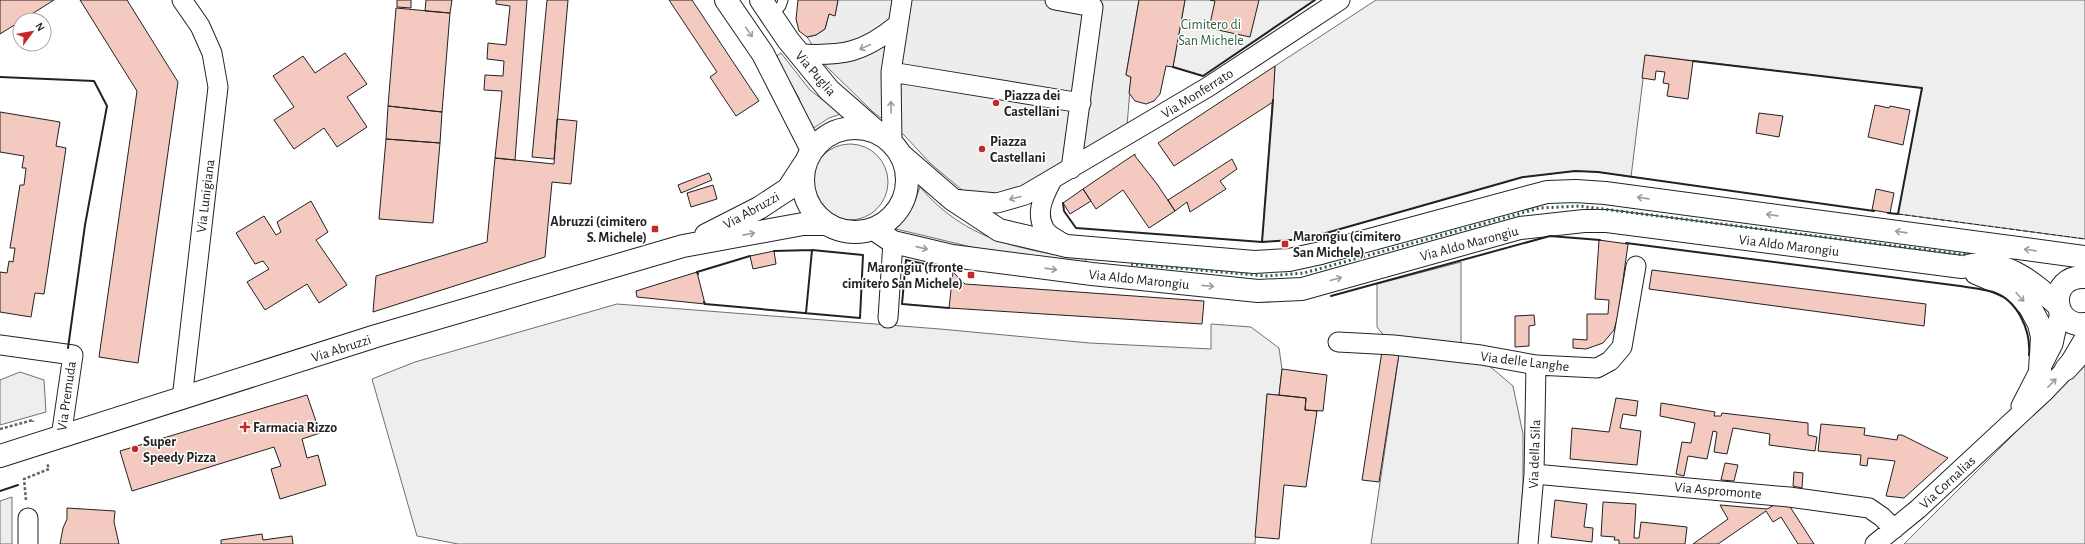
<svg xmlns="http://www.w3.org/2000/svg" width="2085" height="544" viewBox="0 0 2085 544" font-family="'Alegreya Sans',sans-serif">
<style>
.green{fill:#eee;stroke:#6f6f6f}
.parking{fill:#ededed;stroke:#6f6f6f}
.building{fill:#f3c9c0;stroke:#222}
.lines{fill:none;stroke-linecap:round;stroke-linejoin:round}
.lane-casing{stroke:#222;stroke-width:11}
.street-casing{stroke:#222;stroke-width:21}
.secondary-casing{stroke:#222;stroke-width:24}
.path{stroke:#646464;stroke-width:2.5;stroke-dasharray:3 2;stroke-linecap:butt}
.lane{stroke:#fff;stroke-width:9}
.street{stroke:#fff;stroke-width:19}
.secondary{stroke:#fff;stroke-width:22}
.hedge{stroke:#2f5e38;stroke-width:3;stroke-dasharray:2 3;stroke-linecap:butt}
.fence{stroke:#222;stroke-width:1;stroke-dasharray:5 2;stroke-linecap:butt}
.wall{stroke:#222;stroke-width:2}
.oneway{stroke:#9c9c9c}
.poi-dot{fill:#c62828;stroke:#fff;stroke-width:1.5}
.labels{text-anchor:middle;stroke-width:3;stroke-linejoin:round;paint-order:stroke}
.park-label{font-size:14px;fill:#2f5e38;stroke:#fff}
.street-label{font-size:14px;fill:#222;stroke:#fff}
.poi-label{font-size:14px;font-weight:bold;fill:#222;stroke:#fff;text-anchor:start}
</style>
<rect width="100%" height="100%" fill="#fff"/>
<!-- green -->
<path class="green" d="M1185,0H1315L1203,76L1173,67Z
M1376,0H2085V239L1898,214L1922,88L1646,55L1631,177L1598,172L1575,171L1523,177L1305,239L1262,242L1275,66Z
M781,53L810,90L841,114L829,118L809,131L799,98L775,57Z
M812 182a38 38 0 1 1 76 0a38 38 0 1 1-76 0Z
M920,187C965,240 1020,250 1086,259V266L988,251L892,228C909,218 914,205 920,187Z
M1461,262V342L1513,386L1523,434V484L1519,544H1371L1399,354L1377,327V284Z
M617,304L940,329L1090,343L1211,349V324L1251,327L1279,348L1282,369L1279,395L1267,394L1255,544H458L417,536L372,379L415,362Z
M2085,363V544H1904Z
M20,372L44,380L46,412L0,425V380Z
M12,497V544H0V501Z"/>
<!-- parking -->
<path class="parking" d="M838,0H1139L1126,75L1131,77L1127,126L1022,190L978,200L962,190L930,163L904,135L873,112L826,66L807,37L816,35L825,29L829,14L835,15Z"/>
<!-- building -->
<path class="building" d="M0,0H54L0,34Z
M80,0H127L178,82L138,363L99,357L137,91Z
M397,0H411V8L397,7Z
M426,0H452L450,13L425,11Z
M496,0H527L515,160L495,158L502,91L484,90L485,75L503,76L504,61L487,59L488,43L506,45L510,6L496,4Z
M547,0H568L554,159L532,157Z
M669,0H692L759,101L736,116L710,77L717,72Z
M798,0H838L835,16L829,14L825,29L816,35L807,37L799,31L796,19Z
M1139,0H1185L1173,67L1166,66L1160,94L1154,101L1146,104L1135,101L1129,93L1131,77L1126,75Z
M1210,0H1259L1250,37L1209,28L1215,1Z
M396,8L450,13L442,112L388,106Z
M345,53L367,84L347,97L367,127L337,147L324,128L294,149L274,120L294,107L273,76L303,56L315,73Z
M1645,55L1693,61L1688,99L1667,96L1669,84L1663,83L1665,72L1656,71L1655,80L1642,78Z
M1275,66L1273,102L1174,166L1158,143Z
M1875,105L1889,108L1890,106L1910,110L1903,145L1868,137Z
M388,106L442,112L440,143L386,139Z
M0,112L60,122L56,146L66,148L44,294L35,293L31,317L0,312V272L7,273L9,261L13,262L15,248H10L20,185H24L26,168H22L24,156L0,152Z
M1759,113L1783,116L1779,137L1756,133Z
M557,119L577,121L571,184L552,182L545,257L373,312L376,276L487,242L495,158L554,164Z
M386,139L440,143L433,223L379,219Z
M1135,154V156L1157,184L1175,211L1149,228L1123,190L1096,209L1083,189Z
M1232,159L1237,169L1220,181L1226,189L1190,212L1187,202L1175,211L1168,200Z
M709,173L712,180L681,193L678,185Z
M713,185L717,199L691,207L687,193Z
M1083,189L1091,201L1070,214L1063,203Z
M1876,189L1894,193L1890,213L1872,210Z
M311,201L328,232L316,240L347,285L319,303L307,284L265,310L247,282L269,269L263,261L255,264L236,233L264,216L276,235L281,232L277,222Z
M1599,240L1628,244L1618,316L1614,330L1603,343L1586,349L1573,348V339L1587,340V314H1608L1609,300L1595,299Z
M774,251L776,264L753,269L750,256Z
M1652,270L1926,304L1924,326L1649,289Z
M697,272L705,304L637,297L636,291Z
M953,272L965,284L1204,301L1202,324L949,308Z
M1534,315L1535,325L1529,326V346L1515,347V316Z
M1382,351L1399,354L1379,482L1362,480Z
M1282,369L1327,375L1323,411L1305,410L1306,398L1279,395Z
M1267,394L1306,398L1305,410L1317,411L1306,487L1284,485L1279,539L1255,537Z
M307,395L320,433L302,439L307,458L318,455L326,485L280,499L271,469L281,466L274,447L132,491L120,451Z
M1616,398L1638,401L1636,416L1623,414L1620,428L1641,431L1637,465L1570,459L1572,428L1609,432Z
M1661,403L1715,412L1714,416H1721L1722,413L1808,423V435L1817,437L1815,451L1769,445L1770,434L1733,428L1727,454L1714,452L1717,432L1713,431L1707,459L1688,456L1684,476L1676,474L1682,442L1691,443L1695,423L1660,416Z
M1821,424L1865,428L1864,435L1897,440L1898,435H1902L1948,458L1904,498L1886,496L1895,461L1868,458L1867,466L1860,465L1861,455L1818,451Z
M1725,463L1738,465L1734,481L1721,480Z
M1794,472L1803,473L1802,488L1793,486Z
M1785,499L1814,544H1798L1781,517L1773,522L1766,511L1718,544H1693L1728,519L1720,505L1767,509Z
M1555,500L1587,504L1584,527L1593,528L1592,542L1551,537Z
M1603,502L1636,504L1634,538H1639L1641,522L1687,527L1685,544H1619V540H1614L1615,537L1601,536Z
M67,508L115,511L114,522L119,544H60L63,528L67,519Z
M262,534L263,540L292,536L293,544H221V540Z"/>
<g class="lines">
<!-- lane casing -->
<g class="lane-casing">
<path id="lane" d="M772,16L781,6L783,0"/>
</g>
<!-- street casing -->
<g class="street-casing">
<path id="street" d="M1055,0L1093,7L1071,169
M800,54C843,56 863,53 897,25
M891,72L1081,103
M892,143L891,72L902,0
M1051,182C1043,197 1035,214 1045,230C1049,236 1060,241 1066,245
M952,199L997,203L1025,195L1208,87L1340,0
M888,318L893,242
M1338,342L1394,345L1481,355L1536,365L1597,368L1610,361L1622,347L1636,266
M0,345L73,355L61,437
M182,399L218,87L212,53L200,26L182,0
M2021,406L2053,344L2060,312
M1534,474L1789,497L1869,508L1882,517L1894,529
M28,544V518
M1528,544L1534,474L1536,365
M1875,544L1918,509L2045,391L2066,369L2085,337"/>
</g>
<!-- secondary casing -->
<g class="secondary-casing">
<path id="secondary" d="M726,0L763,54L812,150
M761,0L788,40L829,90L877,132
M803 180a52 52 0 1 1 104 0a52 52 0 1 1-104 0Z
M900,154L952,199L999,230L1067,246L1254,262L1289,260L1321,253L1547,192L1576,191L1605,193L2085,257
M874,229L893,242L952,256L1092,274L1258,291L1302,289L1520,228L1584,221H1607L1962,267C2002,256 2030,280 2058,305
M706,235L759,208L788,189L805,163
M1976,273L2013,289L2030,307L2039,324L2042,337L2040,370
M2085,277C2047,275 2051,328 2085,324
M2066,369L2085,348
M0,456L376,336L683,246L803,224H827"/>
</g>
<!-- path -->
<path class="path" d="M0,429L33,420V422
M26,500L24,479L49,469L47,463"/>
<!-- lane -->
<use href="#lane" class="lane"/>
<!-- street -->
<use href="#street" class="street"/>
<!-- secondary -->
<use href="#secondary" class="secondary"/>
<!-- hedge -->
<path class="hedge" d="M1131,264L1267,276L1304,273L1540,208L1579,206L1967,255"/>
<!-- fence -->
<path class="fence" d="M1898,214L2085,239"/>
<!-- wall -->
<path class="wall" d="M1693,61L1922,88L1898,214L1888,213
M1173,67L1203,76L1315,0
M0,77L94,81L107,106L85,225L68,348
M1063,203L1064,211L1076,228L1262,242L1273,100
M1262,242L1305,239L1523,177L1575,171L1598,172L1874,211
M1626,243L1960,286C1971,288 1983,289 1993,292C2018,300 2031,331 2029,355
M698,274L697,272L750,256
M1331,296L1550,236L1600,240
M704,302L705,304L860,318L863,255L812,250L774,251
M949,308L902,304L906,260L947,269L953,272
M806,313L812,250
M0,491L18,485"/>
</g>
<!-- one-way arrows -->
<defs><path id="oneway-shaft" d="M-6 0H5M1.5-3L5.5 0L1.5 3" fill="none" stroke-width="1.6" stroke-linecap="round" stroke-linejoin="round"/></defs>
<g class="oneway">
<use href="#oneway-shaft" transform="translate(749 32) rotate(55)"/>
<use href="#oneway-shaft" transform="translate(865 47) rotate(156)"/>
<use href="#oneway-shaft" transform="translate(891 107) rotate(-91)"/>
<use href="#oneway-shaft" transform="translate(1015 198) rotate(165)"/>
<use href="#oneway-shaft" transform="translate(1643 198) rotate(-172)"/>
<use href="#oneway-shaft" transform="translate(1772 215) rotate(-172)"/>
<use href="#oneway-shaft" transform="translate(1901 232) rotate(-172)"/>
<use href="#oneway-shaft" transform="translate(749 234) rotate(-11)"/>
<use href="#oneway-shaft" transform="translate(922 248) rotate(13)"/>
<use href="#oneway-shaft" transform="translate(2030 250) rotate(-172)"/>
<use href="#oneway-shaft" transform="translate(1051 269) rotate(8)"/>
<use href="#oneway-shaft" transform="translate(1336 279) rotate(-15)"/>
<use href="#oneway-shaft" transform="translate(1208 286) rotate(6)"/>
<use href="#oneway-shaft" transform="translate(2020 297) rotate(48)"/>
<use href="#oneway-shaft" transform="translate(2052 383) rotate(-46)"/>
</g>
<!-- markers -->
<g class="poi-dot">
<circle cx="996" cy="103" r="4"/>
<circle cx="982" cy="149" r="4"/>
<rect x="651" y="225" width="8" height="8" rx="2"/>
<rect x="1281" y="240" width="8" height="8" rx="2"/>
<rect x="967" y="271" width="8" height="8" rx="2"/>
<path d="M243 421h4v4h4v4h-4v4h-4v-4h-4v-4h4z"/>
<circle cx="135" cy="449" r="4"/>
</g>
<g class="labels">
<!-- park labels -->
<g class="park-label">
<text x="1211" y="29">Cimitero di<tspan x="1211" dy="16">San Michele</tspan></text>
</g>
<!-- street labels -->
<g class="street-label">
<text transform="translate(816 73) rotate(49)" y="5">Via Puglia</text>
<text transform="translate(1197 93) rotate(-32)" y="5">Via Monferrato</text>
<text transform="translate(205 196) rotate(-83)" y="5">Via Lunigiana</text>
<text transform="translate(751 210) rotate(-29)" y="5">Via Abruzzi</text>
<text transform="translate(1469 243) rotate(-15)" y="5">Via Aldo Marongiu</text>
<text transform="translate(1789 245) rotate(7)" y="5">Via Aldo Marongiu</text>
<text transform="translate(1139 279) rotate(6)" y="5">Via Aldo Marongiu</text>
<text transform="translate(341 348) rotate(-18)" y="5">Via Abruzzi</text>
<text transform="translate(1525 361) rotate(7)" y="5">Via delle Langhe</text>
<text transform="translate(66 396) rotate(-82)" y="5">Via Premuda</text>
<text transform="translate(1534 454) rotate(-88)" y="5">Via della Sila</text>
<text transform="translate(1947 482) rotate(-43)" y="5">Via Cornalias</text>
<text transform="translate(1718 490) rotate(5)" y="5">Via Aspromonte</text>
</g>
<!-- poi labels -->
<g class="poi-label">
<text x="1004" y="100">Piazza dei<tspan x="1004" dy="16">Castellani</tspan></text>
<text x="990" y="146">Piazza<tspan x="990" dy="16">Castellani</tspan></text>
<text x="647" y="226" text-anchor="end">Abruzzi (cimitero<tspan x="647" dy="16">S. Michele)</tspan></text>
<text x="1293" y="241">Marongiu (cimitero<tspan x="1293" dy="16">San Michele)</tspan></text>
<text x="963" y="272" text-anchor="end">Marongiu (fronte<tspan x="963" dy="16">cimitero San Michele)</tspan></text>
<text x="253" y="432">Farmacia Rizzo</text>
<text x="143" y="446">Super<tspan x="143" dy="16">Speedy Pizza</tspan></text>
</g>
</g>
<!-- north arrow -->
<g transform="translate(32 32) rotate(58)"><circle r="19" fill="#ffffff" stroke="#a7a7a7"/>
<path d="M0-3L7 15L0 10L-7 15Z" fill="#c62828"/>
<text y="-6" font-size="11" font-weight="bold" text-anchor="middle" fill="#222222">N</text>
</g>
</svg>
